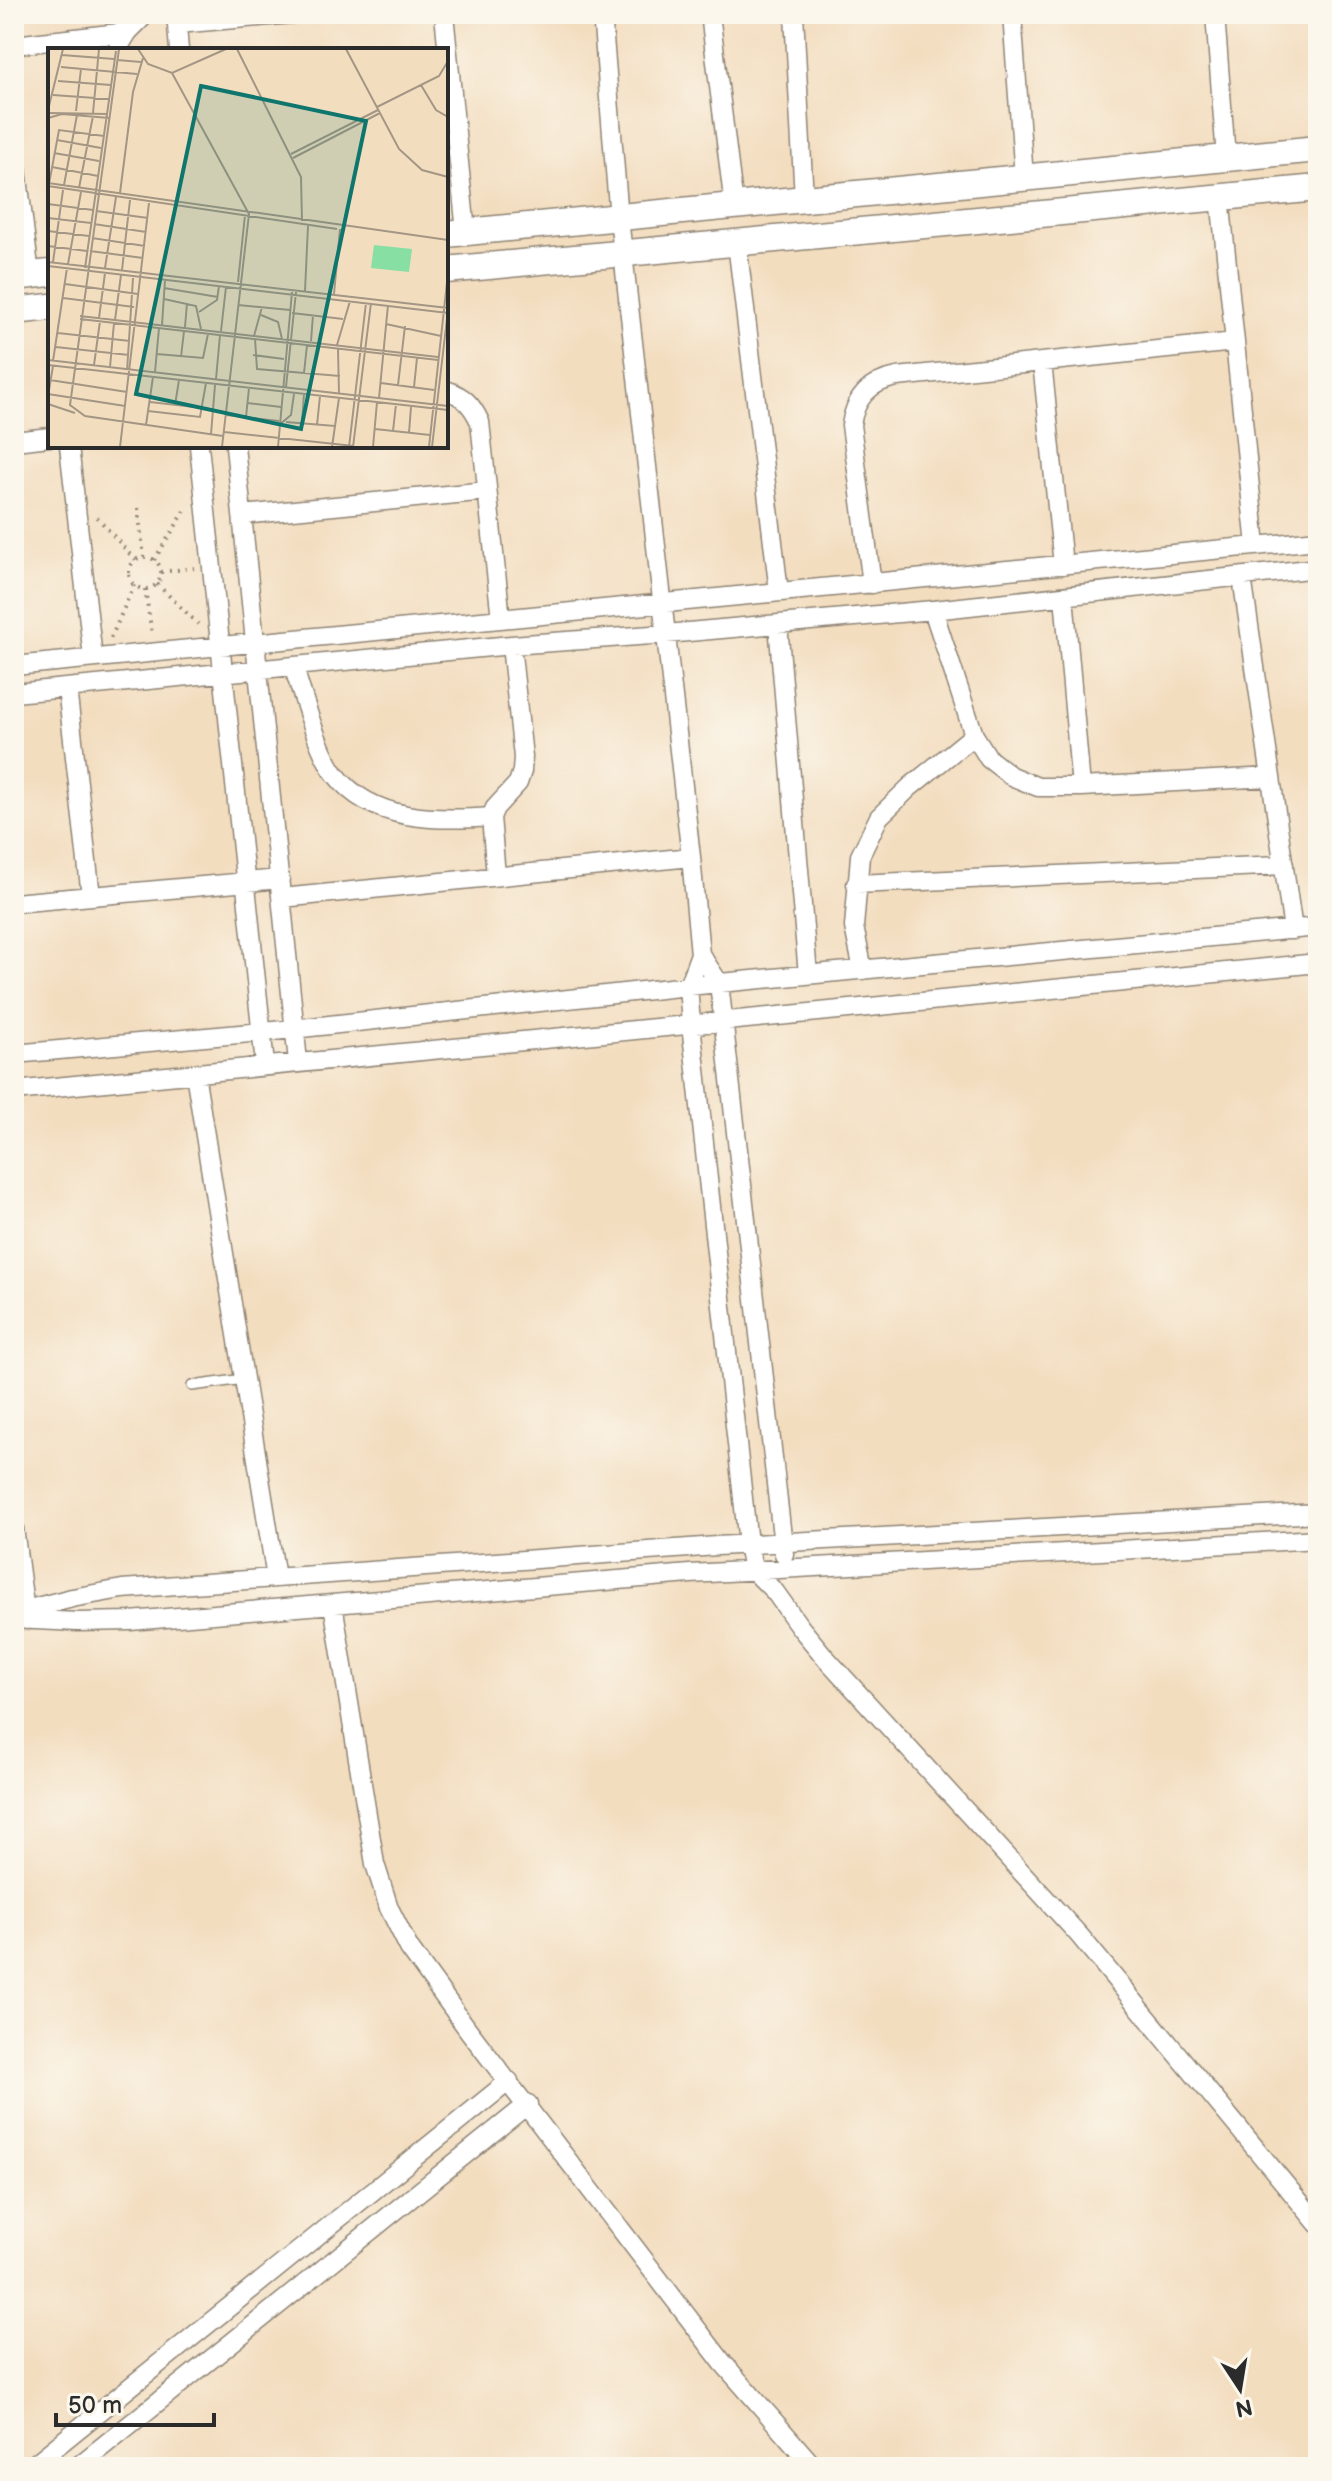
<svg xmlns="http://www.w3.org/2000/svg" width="1332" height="2481" viewBox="0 0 1332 2481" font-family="'Balsamiq Sans',sans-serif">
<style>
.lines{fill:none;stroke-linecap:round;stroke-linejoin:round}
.lane-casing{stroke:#8f8475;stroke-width:12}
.street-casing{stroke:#8f8475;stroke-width:21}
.secondary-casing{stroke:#8f8475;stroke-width:29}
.path{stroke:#8f8475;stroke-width:4;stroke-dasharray:2 6;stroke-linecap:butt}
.lane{stroke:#fff;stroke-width:9}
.street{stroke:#fff;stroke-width:18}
.secondary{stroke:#fff;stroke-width:26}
.inset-road{fill:none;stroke:#a39684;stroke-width:2}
.view{fill:#0f766e;fill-opacity:0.15;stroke:#0f766e;stroke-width:4}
.inset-edge{fill:none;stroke:#2b2b2b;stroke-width:4}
</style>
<rect width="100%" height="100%" fill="#fbf7ec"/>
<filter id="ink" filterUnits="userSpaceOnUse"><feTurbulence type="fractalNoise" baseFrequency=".0125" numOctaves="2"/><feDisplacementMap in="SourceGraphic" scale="16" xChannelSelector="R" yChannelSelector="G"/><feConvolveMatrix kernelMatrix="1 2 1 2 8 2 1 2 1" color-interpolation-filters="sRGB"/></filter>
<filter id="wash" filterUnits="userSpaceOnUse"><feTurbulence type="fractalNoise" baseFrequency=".006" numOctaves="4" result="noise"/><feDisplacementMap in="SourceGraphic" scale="32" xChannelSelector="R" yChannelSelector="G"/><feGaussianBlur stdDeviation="1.8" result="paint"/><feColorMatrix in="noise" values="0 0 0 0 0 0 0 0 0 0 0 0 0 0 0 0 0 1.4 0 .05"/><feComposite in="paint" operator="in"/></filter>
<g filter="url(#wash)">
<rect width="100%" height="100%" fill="#f3ddbf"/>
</g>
<g filter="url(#ink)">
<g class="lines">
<!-- lane casing -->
<g class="lane-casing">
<path id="lane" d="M192,1386L244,1379"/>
</g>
<!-- street casing -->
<g class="street-casing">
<path id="street" d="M176,14L179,50
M444,14L466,232
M602,14L619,218L691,857L700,954L688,986L691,1024L748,1544L753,1570L775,1592L800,1627L824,1656L1079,1935L1318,2224
M710,14L734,206
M794,14L804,199
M1012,14L1024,178
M1215,14L1226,158
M177,24L293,14
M14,45L128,32
M117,50L128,32L146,14
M14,146L30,275
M1220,197L1256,546
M737,243L779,592
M1042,362L1063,565
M446,390C464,396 472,405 480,422L501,619
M14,441L50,437
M69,446L93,658
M199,446L265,1065
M235,446L298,1062
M242,515L487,491
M1242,577L1293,930
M872,584L851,425C855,397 870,382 897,377L1235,342
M1064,596L1081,787
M933,610L974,735L989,759L1011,776L1038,787H1081L1271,777
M778,624L808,975
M14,666L1318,540
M293,666C303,695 318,752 336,775C372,822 438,821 491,817
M67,688L91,896
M14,693L511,645L666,634L933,610L1318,568
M496,876L491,817L495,808L518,783L522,771L523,757L511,645
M856,884L1284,865
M282,898L691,857
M14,903L280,879
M700,954L719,983L784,1554
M863,970L854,927L860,856L879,817L910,787L974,735
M14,1054L274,1031L688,986L1318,927
M195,1073L276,1578
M14,1091L1318,963
M14,1528L26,1620
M333,1604L375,1864L389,1908L409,1948L469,2031L723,2363L814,2467
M14,1613L72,1598L122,1589L717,1546L1318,1513
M14,1619L78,1622L130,1621L690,1574L1318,1539
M31,2467L509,2081
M77,2467L528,2104"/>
</g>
<!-- secondary casing -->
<g class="secondary-casing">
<path id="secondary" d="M446,234L1318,149
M446,270L1318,188
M14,277L50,273
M14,311L50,307"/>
</g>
<!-- path -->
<path class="path" d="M138,508L144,557
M97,517L135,560
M129 573a16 16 0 1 1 32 0a16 16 0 1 1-32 0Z
M154,560L185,511
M161,572L194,568
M157,584L198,624
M145,589L152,634
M111,638L134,585"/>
<!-- lane -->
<use href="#lane" class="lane"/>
<!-- street -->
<use href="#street" class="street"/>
<!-- secondary -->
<use href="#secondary" class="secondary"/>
</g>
</g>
<!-- overview -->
<g transform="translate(48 48)">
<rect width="400" height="400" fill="#f3ddbf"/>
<path d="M326,197L364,201L361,224L323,220Z" fill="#87dfa3"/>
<path class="inset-road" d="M71,1L22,357L37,368L175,388M90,1L100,16L124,25L178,1M189,1L253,129L254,173M298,1L351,101L374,122L400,129M14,7L66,11M69,12L93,14M13,19L89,26M124,25L201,166L174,399M10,33L63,37M373,37L388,62L400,69M5,47L61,51M1,58L15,1M329,59L391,28L400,13M28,63L33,21M0,65L60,66M45,65L51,1M0,70L14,66L61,70M9,92L53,100M6,105L51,113M243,106L330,62M245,110L332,65M4,119L50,128M0,135L400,192M1,136L11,82L56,88M16,137L29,67M0,138L289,181M31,140L45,68M72,145L85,44L95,10M0,156L45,162M48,163L100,170M0,170L43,175M46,176L98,184M0,183L41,188M44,190L97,198M0,198L39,203M42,203L95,210M0,214L400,260M5,214L15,142M20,216L33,144M0,218L400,265M37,220L68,3M57,220L68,149M74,222L82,152M190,234L197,167M17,236L90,246M116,240L170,249M257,243L260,178M286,246L292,181M15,250L86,259M116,251L148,258L153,281M190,257L242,262M151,264L169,252L171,238M244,265L295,271M213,267L230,274L234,291M32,268L390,309M51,270L57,225M32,271L390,312M67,272L73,227M338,276L393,288M114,277L117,232M137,279L139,255M173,283L178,239M10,285L82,293M206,288L214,259M207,291L209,321L292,328M263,293L265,267M289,297L302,253M8,299L81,307M290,301L291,346M109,306L155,310L160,286M205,307L236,311M133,309L136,283M0,312L400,358M5,313L19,220M0,317L400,362M46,317L52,273M62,319L66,275M79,323L85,230M107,324L111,280M256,325L259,297M168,331L172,287M2,332L79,344M333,335L386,342M350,337L357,278M238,339L248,244M366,339L369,310M0,346L77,358M0,348L5,318M331,350L340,257M102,354L155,360M199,355L233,359M0,356L27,365M127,357L131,332M100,363L152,369L158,335M178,367L231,373M198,369L201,340M238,374L287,378M254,375L256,346M98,377L105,329M231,377L243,367L246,346M269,377L272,348M327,381L382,387M345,383L348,356M176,384L315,399M361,385L363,359M163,386L167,337M72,399L101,155M230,399L244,244M284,399L291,350M301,399L318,255M305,399L323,255M325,399L329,354M381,399L400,225M384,399L400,262"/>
<path class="view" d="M153,38L318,73L253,381L88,346Z"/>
<rect width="400" height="400" class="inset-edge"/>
</g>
<!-- margin -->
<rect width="1332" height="2481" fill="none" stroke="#fbf7ec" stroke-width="48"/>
<!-- north arrow -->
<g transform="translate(1240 2389) rotate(168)" stroke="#fbf7ec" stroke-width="6" paint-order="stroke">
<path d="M0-6L14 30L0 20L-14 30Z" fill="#2b2b2b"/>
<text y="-12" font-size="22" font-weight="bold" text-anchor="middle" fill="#2b2b2b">N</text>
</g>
<!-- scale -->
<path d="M56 2413v12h158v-12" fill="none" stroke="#2b2b2b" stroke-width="4"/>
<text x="68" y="2413" font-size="24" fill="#2b2b2b" stroke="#fbf7ec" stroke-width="6" paint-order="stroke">50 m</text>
</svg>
